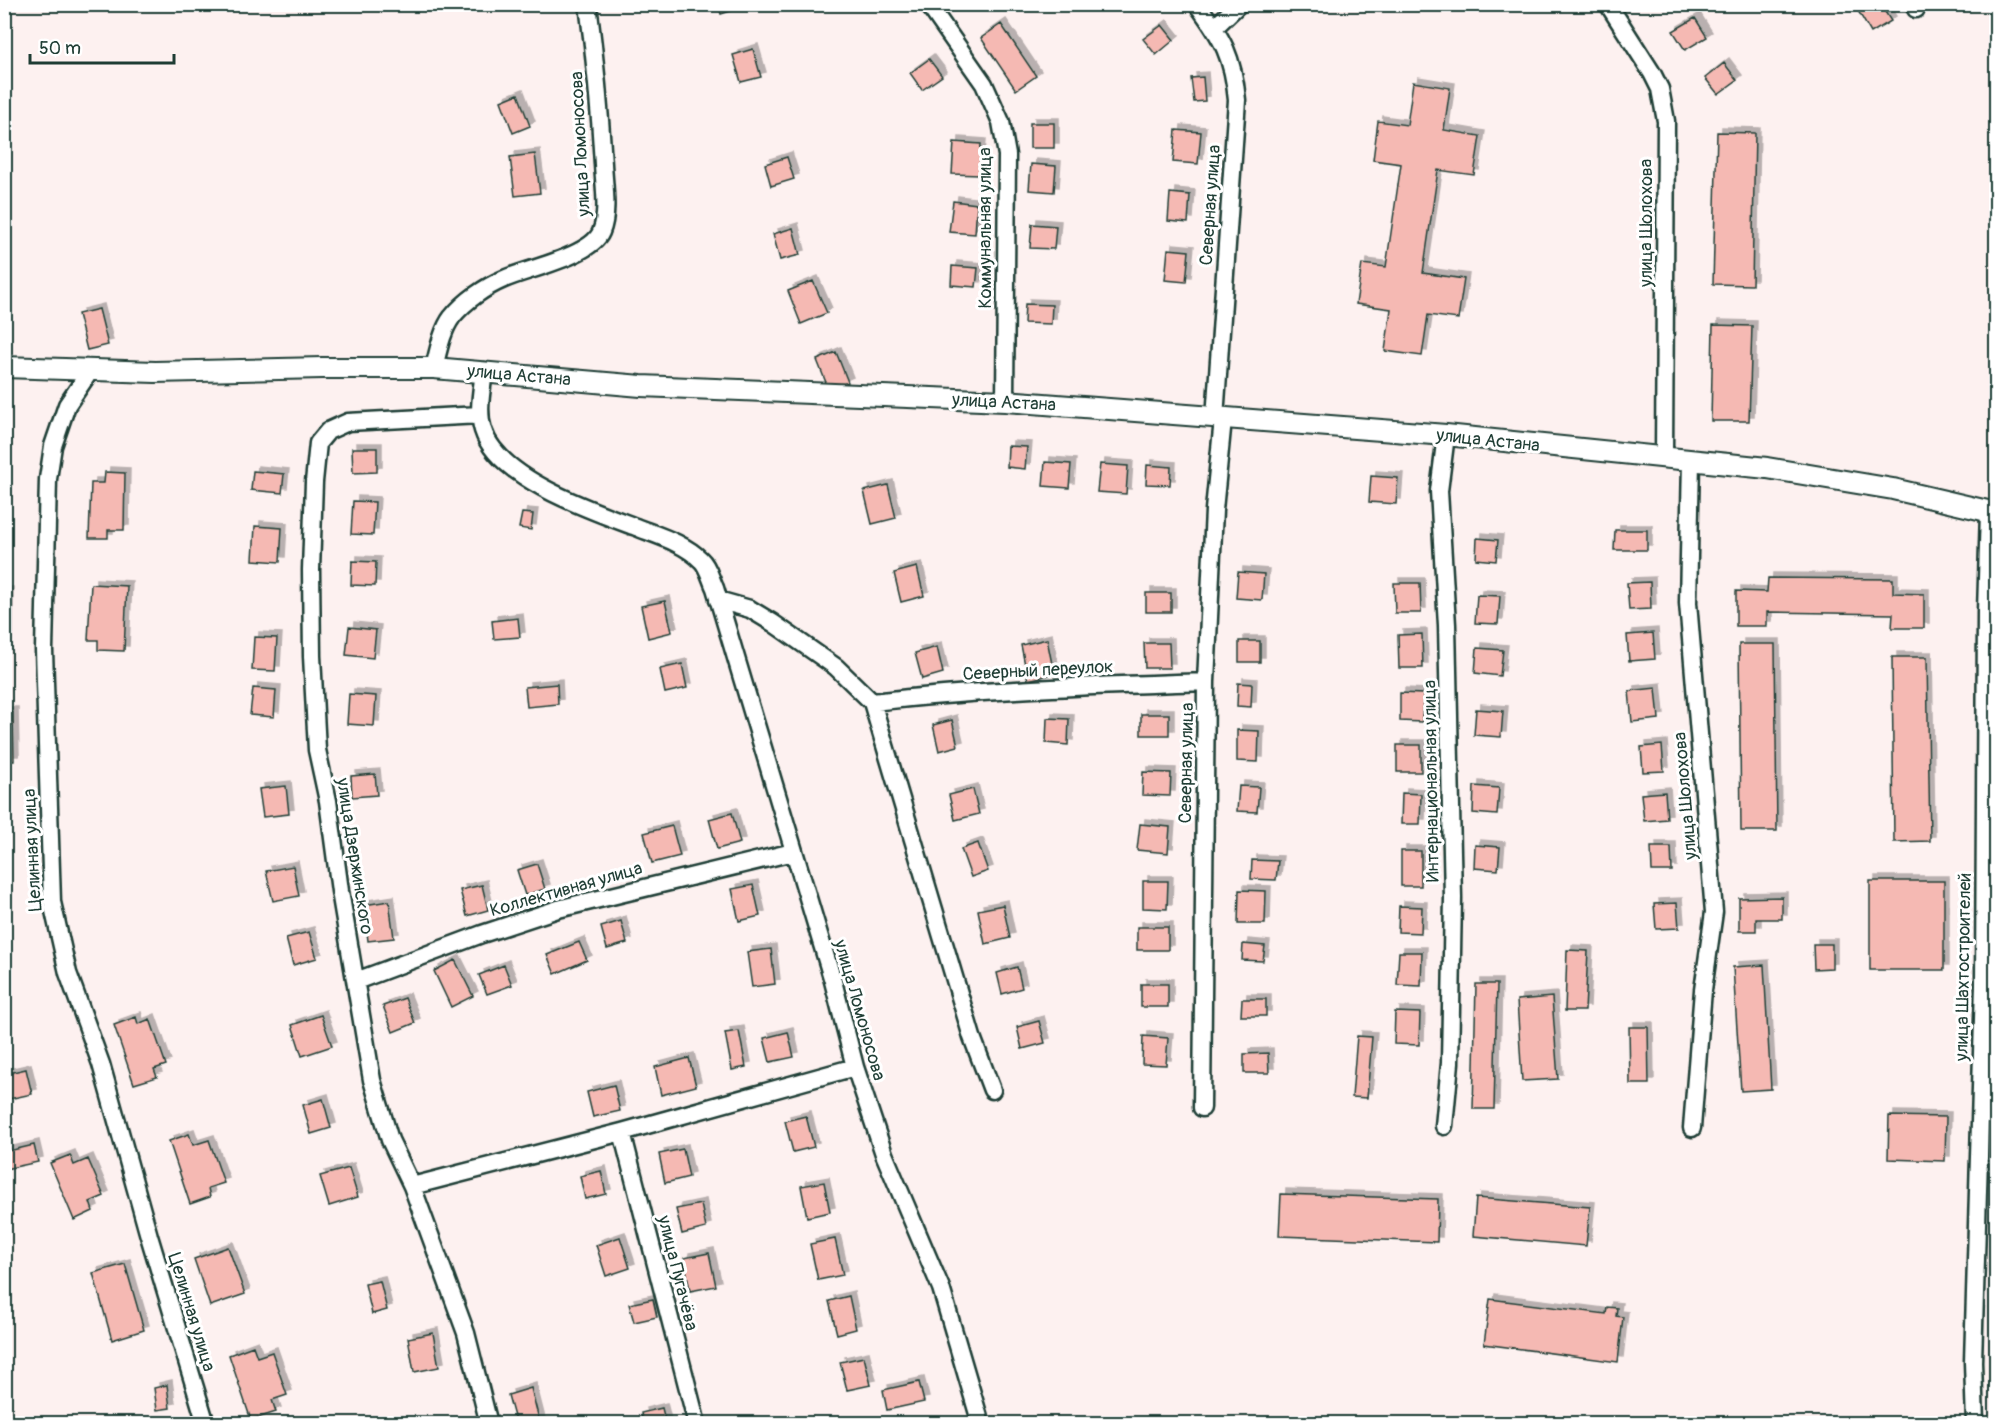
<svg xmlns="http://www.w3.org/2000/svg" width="2001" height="1428" viewBox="0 0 2001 1428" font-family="Pangolin,sans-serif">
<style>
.building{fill:#f5b9b3;stroke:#1f3d34;stroke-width:1.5;filter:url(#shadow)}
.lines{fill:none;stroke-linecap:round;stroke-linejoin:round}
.minor-casing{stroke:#1f3d34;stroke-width:21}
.tertiary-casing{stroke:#1f3d34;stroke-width:24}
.minor{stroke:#fff;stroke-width:16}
.tertiary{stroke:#fff;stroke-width:20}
.labels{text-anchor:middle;stroke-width:6;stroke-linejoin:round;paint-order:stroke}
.street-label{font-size:18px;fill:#1f3d34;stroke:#fff}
</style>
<defs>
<filter id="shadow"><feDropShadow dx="5" dy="-5" stdDeviation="0" flood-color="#0004"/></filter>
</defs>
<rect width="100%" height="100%" fill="#fdf1f0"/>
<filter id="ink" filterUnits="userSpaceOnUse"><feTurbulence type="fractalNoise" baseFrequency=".0167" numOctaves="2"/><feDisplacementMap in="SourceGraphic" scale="12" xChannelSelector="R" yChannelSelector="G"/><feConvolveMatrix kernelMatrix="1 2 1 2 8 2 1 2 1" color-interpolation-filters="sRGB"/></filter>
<g filter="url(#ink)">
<!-- building -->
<path class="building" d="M718,4H742L743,7L721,14Z
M1854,4H1880L1891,21L1871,33Z
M1695,18L1707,37L1685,50L1673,31Z
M1001,24L1036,76L1016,90L981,38Z
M1162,25L1174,40L1156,55L1143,39Z
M753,49L761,77L741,82L733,55Z
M929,59L942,76L922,90L910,73Z
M1724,63L1737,80L1718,94L1705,78Z
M1203,77L1205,101L1194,102L1191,78Z
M1413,82L1450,88L1444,130L1480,136L1474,175L1438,170L1423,273L1464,279L1458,319L1428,315L1422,356L1385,351L1391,309L1356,304L1362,264L1386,267L1401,164L1373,160L1378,121L1407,125Z
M518,94L530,126L513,133L501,101Z
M1030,123H1054V148H1030Z
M1176,130L1201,132L1198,164L1173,162Z
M1717,132L1755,133L1752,285L1713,284Z
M954,142L981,144L979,175L952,174Z
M535,154L540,193L515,196L510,157Z
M787,157L794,179L771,186L765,164Z
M1031,164L1056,166L1054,192L1029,190Z
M1170,193L1190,195L1188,223L1168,221Z
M953,201L977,204L975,234L949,232Z
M1032,224L1056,226L1054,249L1030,248Z
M793,228L800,255L780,260L773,234Z
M1168,249L1189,251L1186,282L1165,280Z
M952,266L978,268L976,287L951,285Z
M813,281L827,313L801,324L788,291Z
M1025,304L1052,305L1051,324L1024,323Z
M99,309L108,345L87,350L78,314Z
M1713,325L1752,326L1749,421H1711Z
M836,352L848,382L829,390L817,360Z
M1008,446L1027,447L1025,469L1007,467Z
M352,448H377V472L353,473Z
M1045,462L1071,464L1069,488L1043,486Z
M1100,464L1128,466L1126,494L1097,492Z
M1147,465L1171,467L1170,485L1146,484Z
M253,471L284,474L282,493L251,490Z
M105,472L125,473L124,530H108V538H89L91,483H104Z
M1371,476L1398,478L1396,504L1369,502Z
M888,485L896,518L872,524L864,491Z
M353,501L375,502L373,535L351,534Z
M522,513L533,514L531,530L519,528Z
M255,526L282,528L280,562L253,560Z
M1615,530H1647V550H1614Z
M1477,538L1498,540L1496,561L1476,559Z
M352,561L376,562L375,586L351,585Z
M917,567L924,596L901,602L894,573Z
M1238,572L1264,574L1262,600L1236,598Z
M1768,578L1893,579V593L1924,594V628H1892L1893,614L1767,612V626H1736V591L1767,592Z
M1650,582L1651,609L1629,610L1627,583Z
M1394,583H1420L1421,613H1395Z
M91,584L127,586L124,651L98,650V640H88Z
M4,592H8V639H4Z
M1146,593H1171V612H1146Z
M1477,595L1500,596L1498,624L1475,623Z
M665,601L672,632L648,638L641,606Z
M518,618L520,637L494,639L492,621Z
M349,627L376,630L373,658L346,655Z
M1653,633L1655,659L1629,661L1627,635Z
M1422,634L1423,668H1399L1398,635Z
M254,637L277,638L275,671L252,670Z
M1047,639L1054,674L1028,680L1021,645Z
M1239,641H1260V662H1239Z
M1144,643H1169L1170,668H1145Z
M1739,644H1775L1777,831H1741Z
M937,647L943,673L922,679L915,653Z
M1477,648L1503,650L1500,676L1475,673Z
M1892,657H1927L1930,841L1894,842Z
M682,664L687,688L665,693L660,669Z
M1238,683L1252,684L1251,707L1237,706Z
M557,684L558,704L527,707L525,687Z
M253,688L276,690L274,717L250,715Z
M1656,688L1659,719L1632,722L1629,691Z
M1400,693L1423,694L1422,722L1400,721Z
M349,694L376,696L374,726L347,724Z
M1476,709L1503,711L1501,737L1474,735Z
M4,712H13L14,761H4Z
M1141,714H1169V735H1141Z
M1047,718L1069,719L1068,745L1046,743Z
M952,720L958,746L939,751L933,725Z
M1237,730L1259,731L1258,762L1237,761Z
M1397,745H1421V772H1397Z
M1662,745L1664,771L1643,772L1641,747Z
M1143,772L1171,773L1170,796L1142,795Z
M375,774L377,795L352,797L351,776Z
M286,786L289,814L263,817L259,789Z
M1239,786L1259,787L1257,812L1237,811Z
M1474,786L1499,788L1497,815L1473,813Z
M973,789L979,814L955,820L949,795Z
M1665,792L1667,819L1644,821L1641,794Z
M1402,793L1421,794L1420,824H1401Z
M732,813L740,843L717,849L709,819Z
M1140,824L1170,827L1168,853L1137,850Z
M672,826L680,856L652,863L644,833Z
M978,843L988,871L971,877L961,849Z
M1475,845L1500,847L1498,870L1474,868Z
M1651,847H1671L1672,871H1652Z
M1401,851H1421V886H1401Z
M1252,860L1278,861L1276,880L1251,879Z
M537,864L545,889L525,895L517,870Z
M293,866L299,896L273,901L266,871Z
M1143,881H1168L1167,909L1143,908Z
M1870,881H1944V970H1870Z
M482,885L488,910L467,916L460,890Z
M753,885L760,916L739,921L732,889Z
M1239,890L1266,891L1265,924H1238Z
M1782,897V919H1756V931H1739V898Z
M389,901L394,938L368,941L364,905Z
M1677,903L1679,928L1656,929L1654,904Z
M1003,905L1010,938L985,944L978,910Z
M1399,906L1422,907L1421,933L1398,932Z
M621,921L627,943L607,949L601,927Z
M1137,927H1168V950H1137Z
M309,932L317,958L293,965L286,938Z
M579,942L587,960L555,974L547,955Z
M1243,944L1265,946L1263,961L1242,960Z
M1813,944H1832V968L1814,969Z
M771,949L775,984L752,987L747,952Z
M1567,950L1588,951L1585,1011H1565Z
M1399,952H1422L1421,986L1397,985Z
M455,960L473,996L451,1007L434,971Z
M504,965L512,985L487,994L479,975Z
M1764,965L1771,1089L1741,1091L1733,967Z
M1017,967L1022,988L1002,994L997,973Z
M1141,984H1168V1007H1141Z
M1476,984H1497L1494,1109H1473Z
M1552,997L1558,1079L1522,1081L1517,1000Z
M405,998L415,1023L393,1032L383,1006Z
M1242,999H1266V1016H1241Z
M1395,1012L1420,1013L1419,1045L1394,1044Z
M321,1015L332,1046L302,1056L292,1025Z
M136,1017L138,1024L150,1019L166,1065L154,1069L157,1077L134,1084L114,1025Z
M1039,1021L1045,1043L1022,1049L1017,1027Z
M1629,1027H1648L1649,1084H1630Z
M739,1031L746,1067L732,1070L725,1033Z
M788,1032L794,1057L770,1062L764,1038Z
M1143,1036L1168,1038L1166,1065L1142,1064Z
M1357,1036L1372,1037L1367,1098L1352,1097Z
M1268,1053L1269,1073H1244V1054Z
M689,1058L696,1086L661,1095L655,1067Z
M26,1069L32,1094L4,1100V1074Z
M614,1085L620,1111L593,1117L587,1092Z
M323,1099L331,1128L311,1134L303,1105Z
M806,1116L814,1147L793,1152L785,1121Z
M1889,1116L1946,1117L1945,1161L1888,1159Z
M189,1134L193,1145L209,1140L224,1183L208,1188L210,1197L190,1204L169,1141Z
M34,1145L38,1162L5,1169L4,1152Z
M683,1149L689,1177L665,1183L659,1154Z
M70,1155L74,1165L88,1159L104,1196L90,1202L93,1211L74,1220L50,1163Z
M349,1168L358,1197L329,1206L320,1176Z
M601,1171L606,1194L585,1199L580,1176Z
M824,1182L830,1212L807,1217L801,1186Z
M1281,1194L1438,1199L1437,1242L1279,1236Z
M1476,1198L1590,1207L1586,1246L1473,1236Z
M701,1204L706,1228L682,1234L676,1209Z
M620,1237L630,1268L606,1276L596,1245Z
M835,1239L843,1275L818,1280L810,1244Z
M228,1247L245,1294L210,1306L194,1259Z
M709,1253L716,1286L690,1291L684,1258Z
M125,1264L144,1330L112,1340L93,1273Z
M380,1281L387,1310L372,1314L365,1284Z
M849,1296L856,1329L837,1334L829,1301Z
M653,1299L657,1317L634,1322L629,1304Z
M1490,1299L1606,1314L1607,1307L1617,1308L1616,1316L1623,1317L1618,1362L1484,1344Z
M433,1333L439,1367L414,1372L408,1338Z
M253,1346L257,1357L272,1352L287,1395L272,1400L276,1412L251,1420L229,1355Z
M864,1357L871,1385L847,1390L840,1362Z
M919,1382L924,1402L887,1410L883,1390Z
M167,1385L170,1408L157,1410L154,1388Z
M531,1388L540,1423L516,1424L508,1395Z
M662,1408L666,1424H643L641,1413Z"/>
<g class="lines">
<!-- minor casing -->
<g class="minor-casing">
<path id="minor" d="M928,4L984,84L1001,122L1007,155L1005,401
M1197,4C1223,39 1233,57 1237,100L1215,418
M1608,4L1652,73L1660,89L1666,121L1664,458
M1914,4L1916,9
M1214,28L1239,4
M434,368C438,352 442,330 452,317C465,301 485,287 504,279C527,269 591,256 601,232C609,213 604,185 603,164C600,111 595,58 588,4
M90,371L67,405L53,446L48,479L44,650L52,902L68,973L101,1064L149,1236L206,1424
M484,371C482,390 477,411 483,430C498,479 593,511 636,527C659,536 684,543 701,560C708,566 711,580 715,588L833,981L855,1067L884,1154L941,1288L981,1424
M480,415L348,422L328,431L318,443L314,482L311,570L312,656L317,750L328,801L340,891L372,1080L390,1140L412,1186L466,1333L489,1424
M1691,461L1688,603L1714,912L1703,990L1692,1128
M718,600L750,609L773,623L836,667L872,702L972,1037L992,1090
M872,702C983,689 1094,686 1206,682
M356,981L482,934L558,909L793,852
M1202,1108L1206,682L1214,510L1223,419
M1444,1126L1450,1063L1453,898L1447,625L1439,491L1446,435
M622,1132L697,1424
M412,1186L622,1132L855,1067
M1975,1424L1973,1362L1984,985L1986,612L1989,511"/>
</g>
<!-- tertiary casing -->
<g class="tertiary-casing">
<path id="tertiary" d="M4,367L155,372L322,368H434L641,386L1005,401L1446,435L1767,468L1893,489L1996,513"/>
</g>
<!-- minor -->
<use href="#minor" class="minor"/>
<!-- tertiary -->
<use href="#tertiary" class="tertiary"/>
</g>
</g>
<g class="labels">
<!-- street labels -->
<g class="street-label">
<text transform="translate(580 144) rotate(-93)" y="6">улица Ломоносова</text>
<text transform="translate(1210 205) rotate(-86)" y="6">Северная улица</text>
<text transform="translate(1646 223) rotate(-90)" y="6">улица Шолохова</text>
<text transform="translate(985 228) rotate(-90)" y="6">Коммунальная улица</text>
<text transform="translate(519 375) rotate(5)" y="6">улица Астана</text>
<text transform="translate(1004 402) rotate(3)" y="6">улица Астана</text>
<text transform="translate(1488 440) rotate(6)" y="6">улица Астана</text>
<text transform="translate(1038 670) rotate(-3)" y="6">Северный переулок</text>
<text transform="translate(1186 763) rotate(-89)" y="6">Северная улица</text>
<text transform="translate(1431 781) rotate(-91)" y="6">Интернациональная улица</text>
<text transform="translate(1685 796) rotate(-95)" y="6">улица Шолохова</text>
<text transform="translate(32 850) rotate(-93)" y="6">Целинная улица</text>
<text transform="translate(355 856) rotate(81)" y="6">улица Дзержинского</text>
<text transform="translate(566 889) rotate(-16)" y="6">Коллективная улица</text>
<text transform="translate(1963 967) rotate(-89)" y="6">улица Шахтостроителей</text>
<text transform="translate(860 1010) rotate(74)" y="6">улица Ломоносова</text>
<text transform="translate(678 1273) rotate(76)" y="6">улица Пугачёва</text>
<text transform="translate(192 1312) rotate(73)" y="6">Целинная улица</text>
</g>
</g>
<!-- margin -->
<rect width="2001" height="1428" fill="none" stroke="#fff" stroke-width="24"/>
<rect x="12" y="12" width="1977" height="1404" fill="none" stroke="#1f3d34" stroke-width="2" filter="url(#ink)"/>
<!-- scale -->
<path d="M30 54v9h144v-9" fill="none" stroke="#1f3d34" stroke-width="3"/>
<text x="39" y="54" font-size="18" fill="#1f3d34" stroke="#ffffff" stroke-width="4.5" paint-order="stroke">50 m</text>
</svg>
